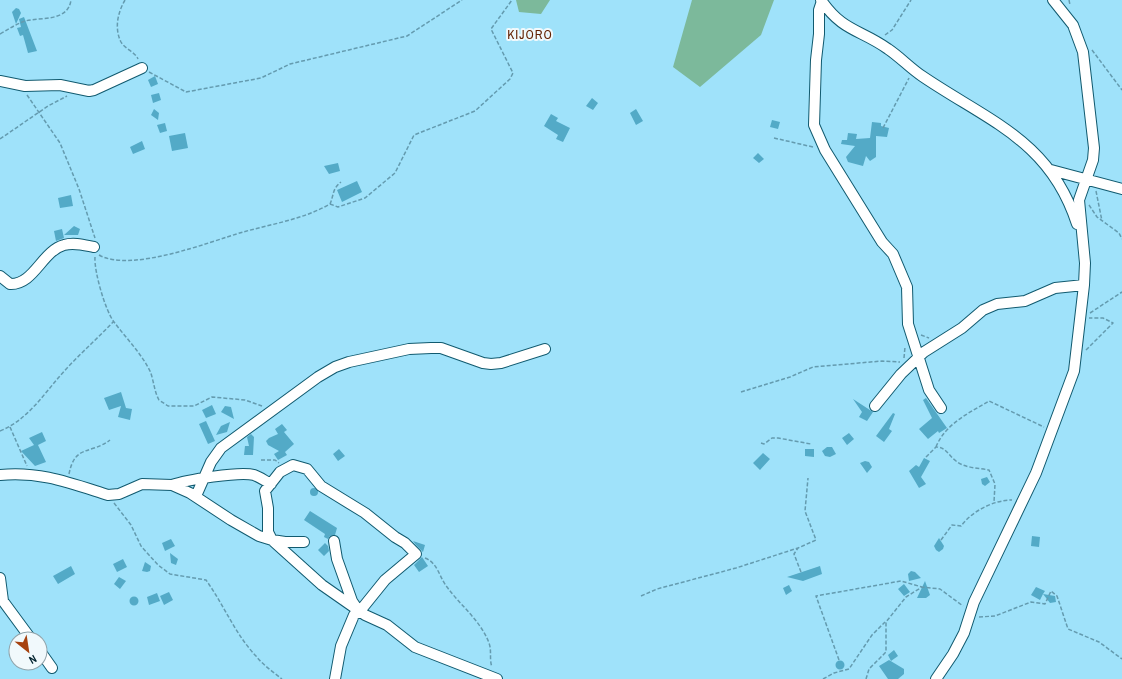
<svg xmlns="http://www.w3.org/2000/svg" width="1122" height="679" viewBox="0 0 1122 679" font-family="'Archivo Narrow',sans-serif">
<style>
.green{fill:#7cb99b}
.building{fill:#53aac7}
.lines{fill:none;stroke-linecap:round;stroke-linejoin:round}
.minor-casing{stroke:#115a6f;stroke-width:12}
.path{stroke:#649baf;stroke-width:1.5;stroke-dasharray:4 2;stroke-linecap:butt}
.minor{stroke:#fff;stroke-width:10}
.labels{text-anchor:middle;stroke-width:4;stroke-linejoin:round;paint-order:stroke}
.quarter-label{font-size:13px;letter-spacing:1px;fill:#622203;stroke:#f1f9fc}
</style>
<rect width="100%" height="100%" fill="#9fe2fa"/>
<!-- green -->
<path class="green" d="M516,0H550L541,14L519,12Z
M692,0H774L761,35L700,87L673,67Z"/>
<!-- building -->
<path class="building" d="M16,8L19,9L21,13L16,24L12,12Z
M24,17L37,51L28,53L23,35L20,36L17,28L21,27L19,19Z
M155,76L158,84L151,87L148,80Z
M159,93L161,100L153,103L151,95Z
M592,98L598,103L593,110L586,106Z
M154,109L159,113L158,120L151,115Z
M636,109L643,121L636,125L630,113Z
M551,114L558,118L556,121L570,128L563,142L556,139L558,135L544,126Z
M772,120L780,122L778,129L770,127Z
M872,122L881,123V126L889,128L887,137L876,136V157L870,161L866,156L863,166L848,162L846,157L855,146L841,144L842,140H847L848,133L857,134L856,139L870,138Z
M165,123L167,131L160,133L157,125Z
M185,133L188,148L172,151L169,136Z
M142,141L145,149L133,154L130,147Z
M758,153L764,159L759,163L753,158Z
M338,163L340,171L329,174L324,166Z
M357,181L362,192L342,202L337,190Z
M71,195L73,206L60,208L58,198Z
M74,226L80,229L78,235H64Z
M62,229L64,238L56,241L54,231Z
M121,392L126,408L132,409L130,420L118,417L121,406L109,410L104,398Z
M926,398L947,428L939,433L938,431L928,439L919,429L932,418L923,400Z
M853,399L873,412L867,421L859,417L862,412Z
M212,405L216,414L206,418L202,410Z
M225,406L231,407L234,419L221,412Z
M893,413L895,414L889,429L892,431L884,442L876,436Z
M206,421L215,441L208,444L199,424Z
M230,422L227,432L216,435L221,426Z
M282,424L287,430L284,432L294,444L285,452L287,455L278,460L274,454L279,451L268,445L266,441L269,438L278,434L275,429Z
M42,432L46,441L38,445L46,462L35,466L21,451L34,445L29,438Z
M849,433L854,439L847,445L842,438Z
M251,434L254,437L253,455H244L245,446H249L247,437Z
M827,447H832L836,454L830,457L825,456L822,451Z
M339,449L345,456L338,461L333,454Z
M805,449H814V457L805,456Z
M763,453L770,459L760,470L753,463Z
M924,458L930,461L921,477L926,484L919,488L909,471L916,465L919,467Z
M865,461L869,462L872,467L867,473L860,463Z
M987,477L990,482L985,486L982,484L981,479Z
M310 492a4 4 0 1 1 8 0a4 4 0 1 1-8 0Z
M310,511L337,528L335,535L330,536L328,539L324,537L325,534L304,520Z
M1032,536L1040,537L1039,547L1031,546Z
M939,538L944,546L943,549L939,552L936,550L934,546Z
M171,539L175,546L165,551L162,543Z
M413,541L425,545L423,552L416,545Z
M325,543L328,546L329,551L324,556L318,550Z
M170,553L178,559L176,565L171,563Z
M422,557L428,566L419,572L414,565Z
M123,559L127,567L117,572L113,564Z
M145,562L151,566L150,571L147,572L142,571Z
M71,566L75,574L58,584L53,576Z
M820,566L822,574L803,581L787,577Z
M911,571L915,572L921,578L909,581L908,574Z
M119,577L126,581L120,589L114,584Z
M925,581L930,595L926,598H917Z
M904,584L910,592L904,596L898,589Z
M789,585L792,591L786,595L783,588Z
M1036,587L1045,591L1043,594L1055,596L1056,602L1050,603L1043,594L1040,600L1031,595Z
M169,592L173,600L164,605L160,596Z
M157,593L160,601L149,605L147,597Z
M129.5 601a4.5 4.5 0 1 1 9 0a4.5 4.5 0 1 1-9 0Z
M894,650L898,656L891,661L888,655Z
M889,660L904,669V674L898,679H888L879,666Z
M835.5 665a4.5 4.5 0 1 1 9 0a4.5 4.5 0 1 1-9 0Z"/>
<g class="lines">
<!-- minor casing -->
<g class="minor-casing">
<path id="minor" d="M821,0C843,32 860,29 888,49C900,57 910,68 922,76C988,121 1050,140 1077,224
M822,1L819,10V34L816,60L814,125L825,150L882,242L893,254L907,287L908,324L929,390L941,408
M0,81L25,86L60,85L89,91L94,90L142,68
M1051,170L1122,189
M0,276L10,284C34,285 42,251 64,245C74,242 84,245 94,247
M875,406L901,374L924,352L962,328L983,310L997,304L1025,301L1055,288L1084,285
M0,475C40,471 70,483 108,495L119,494L142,484L172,485L190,493L231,520L259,536L272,540L322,585L365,615L387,625L415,647L497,679
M172,485C186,480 240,471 254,475C260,477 265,481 271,484
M196,496L211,462L221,448L318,377L335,367L349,362L409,349L431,348H441L483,363L491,364L501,363L545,349
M334,541L337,559L352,601L356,607
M304,542H285L272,540L268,532V508L265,491L280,472L293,465L307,469L321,486L365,513L395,537L405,543L416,554L385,580L360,611L354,615L341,646L335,679
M0,578L3,601L31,639
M40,651L52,668
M936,679L953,654L964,633L974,602L1036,473L1074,371L1084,285L1085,263L1079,200L1093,160L1094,148L1083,52L1073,25L1053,0"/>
</g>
<!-- path -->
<path class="path" d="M125,0C118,12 114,28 121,42C125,49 135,52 138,59
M1069,0L1070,5
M0,34C9,29 16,24 25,21C41,17 68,22 71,0
M885,35L892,30L911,0
M1092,50L1122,90
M149,72L186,92L261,78L290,64L407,36L462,0
M27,95L60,143L79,189L95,238
M883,128L909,78
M774,138L813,147
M0,139L48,106L67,96
M1096,191L1102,221
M330,204L338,207L365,198L395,173L414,135L475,111L510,79L513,73L491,29L512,0
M1089,205L1097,217L1119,233L1122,239
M99,255C131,273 209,242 243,232C272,224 304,219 330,204C334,195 332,189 341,182
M95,257C94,271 105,310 114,322C126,338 141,353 150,371C154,381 154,391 159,400L168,406H194L212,397L245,400L262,406
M1090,313L1122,292
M921,335L929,338
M1086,350L1113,323L1103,318H1089
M904,358L905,347
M741,392L790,377L813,367L882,361L900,362
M10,427L27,466
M0,431C30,419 46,390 68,367C83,351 99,337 114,321
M761,443L764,444L772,438H778L811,444
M936,447C945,424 969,413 989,401L1044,427
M926,457L936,447C946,447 948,455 956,461C964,468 979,468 989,470L995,484L994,502
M261,460H275L279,463
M69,474C75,444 90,455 110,440
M114,503L131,525L141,546L158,565L170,574L206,580C224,605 235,634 256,656C263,665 273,672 282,679
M941,540L952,525L961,526C972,511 994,500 1012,500
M425,558C438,563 439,577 447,587C460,605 481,621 489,643C492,651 489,659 492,667
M801,572L794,554L798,548L816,540L805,511L808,478
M641,596L657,589L736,568L798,548
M979,617L995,616L1031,602L1045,604L1051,591L1057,596L1068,629L1099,642L1122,659
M839,660L816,596L901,581L922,587
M823,679L834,673L849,669L872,635L885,622
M866,679L869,669L886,652V622L906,597L922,587L940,589L963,606"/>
<!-- minor -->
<use href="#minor" class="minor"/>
</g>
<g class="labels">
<!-- quarter labels -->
<g class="quarter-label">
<text x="530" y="39">KIJORO</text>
</g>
</g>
<!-- north arrow -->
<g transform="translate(28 651) rotate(150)"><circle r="19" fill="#f1f9fc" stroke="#91a3aa"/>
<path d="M0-3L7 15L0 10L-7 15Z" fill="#a64210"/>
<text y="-6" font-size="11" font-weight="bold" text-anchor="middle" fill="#00222e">N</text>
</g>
</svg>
